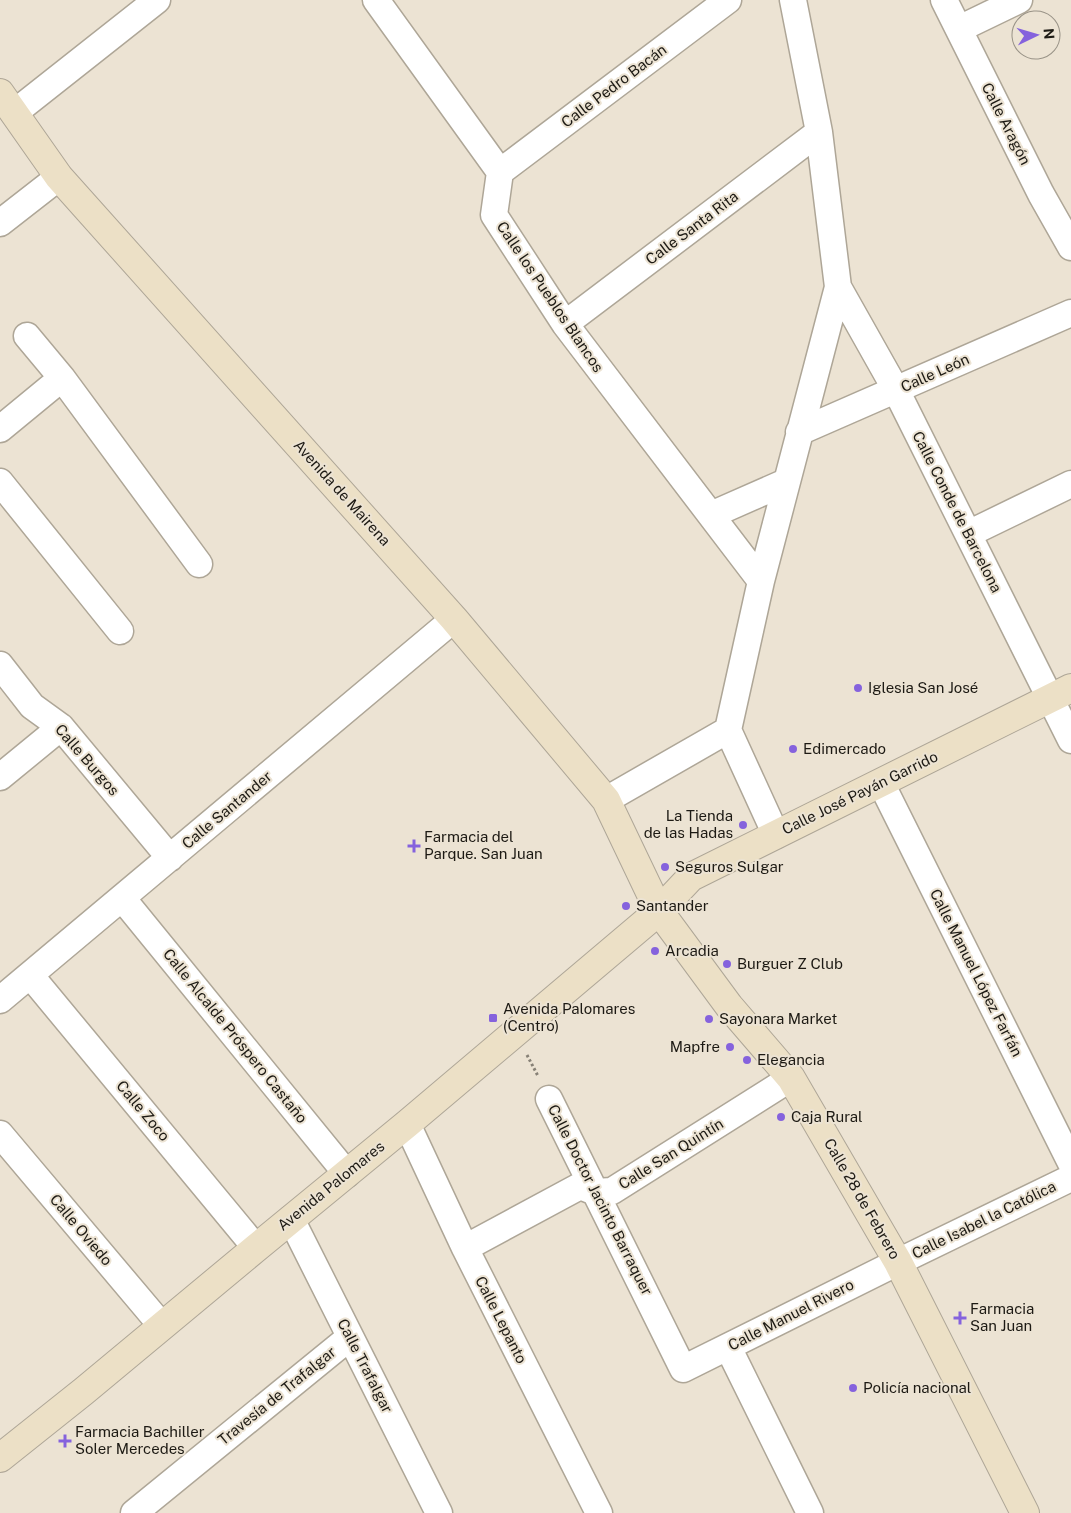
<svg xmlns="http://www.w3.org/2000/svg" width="1071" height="1513" viewBox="0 0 1071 1513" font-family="'Public Sans',sans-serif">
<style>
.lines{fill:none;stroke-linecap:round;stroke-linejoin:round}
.street-casing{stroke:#aea697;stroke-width:29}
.secondary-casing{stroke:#aea697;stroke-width:30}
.path{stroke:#878176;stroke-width:3;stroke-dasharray:2.5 2.5;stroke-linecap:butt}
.street{stroke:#fff;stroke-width:26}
.secondary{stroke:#ece0c6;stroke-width:28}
.poi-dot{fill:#8562dd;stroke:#ece3d3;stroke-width:2}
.labels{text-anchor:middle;stroke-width:4;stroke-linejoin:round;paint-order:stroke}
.street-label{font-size:15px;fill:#1d1a14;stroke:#ece3d3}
.poi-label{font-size:15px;fill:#1d1a14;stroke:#ece3d3;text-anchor:start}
</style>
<rect width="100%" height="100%" fill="#ece3d3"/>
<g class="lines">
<!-- street casing -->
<g class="street-casing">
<path id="street" d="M376,0L500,172L494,215L565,324L761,581
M944,0L1041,194L1071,247
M959,29L1019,0
M14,113L157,0
M500,172L728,0
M0,223L59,177
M838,287L896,390L1071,740
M565,324L819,132
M27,336L62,378L199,564
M0,429L62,378
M799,432L1071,313
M0,482L120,631
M711,515L786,482
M968,534L1071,484
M0,665L32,706L61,727L170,858
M728,730L776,835
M0,777L61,727
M881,783L1071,1163
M606,800L728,730L761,581L838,287L819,132L793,0
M122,898L347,1174
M30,975L256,1248
M0,1000L454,619
M549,1099L683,1369L898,1262L1071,1178
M407,1124L465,1248L599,1513
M0,1134L162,1326
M291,1219L439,1513
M465,1248L580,1186L595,1192L612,1191L791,1078
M728,1347L810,1513
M134,1513L350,1337"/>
</g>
<!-- secondary casing -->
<g class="secondary-casing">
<path id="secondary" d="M0,93L59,177L454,619L606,800L659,911L729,1006L791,1078L898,1262L1025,1513
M0,1458L84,1391L256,1248L407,1124L659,911L691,877L1071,688"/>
</g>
<!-- path -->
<path class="path" d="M527,1055L538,1076"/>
<!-- street -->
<use href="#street" class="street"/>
<!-- secondary -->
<use href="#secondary" class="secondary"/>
</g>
<!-- markers -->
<g class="poi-dot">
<circle cx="858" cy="688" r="5"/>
<circle cx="793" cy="749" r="5"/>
<circle cx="743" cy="825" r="5"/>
<path d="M411.5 838.5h5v5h5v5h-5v5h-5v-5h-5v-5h5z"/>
<circle cx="665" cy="867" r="5"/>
<circle cx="626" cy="906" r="5"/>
<circle cx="655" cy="951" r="5"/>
<circle cx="727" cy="964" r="5"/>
<rect x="488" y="1013" width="10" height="10" rx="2.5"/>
<circle cx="709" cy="1019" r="5"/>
<circle cx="730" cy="1047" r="5"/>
<circle cx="747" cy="1060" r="5"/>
<circle cx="781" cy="1117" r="5"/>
<path d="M957.5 1310.5h5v5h5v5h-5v5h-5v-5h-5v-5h5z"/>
<circle cx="853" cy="1388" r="5"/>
<path d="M62.5 1433.5h5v5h5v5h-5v5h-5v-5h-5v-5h5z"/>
</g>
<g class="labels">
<!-- street labels -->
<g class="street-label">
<text transform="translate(614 86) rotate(-37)" y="5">Calle Pedro Bacán</text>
<text transform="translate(1006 124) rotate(63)" y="5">Calle Aragón</text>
<text transform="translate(692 228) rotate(-37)" y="5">Calle Santa Rita</text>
<text transform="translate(550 297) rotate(56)" y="5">Calle los Pueblos Blancos</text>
<text transform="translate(935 373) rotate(-24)" y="5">Calle León</text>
<text transform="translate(342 493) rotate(48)" y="5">Avenida de Mairena</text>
<text transform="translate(957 512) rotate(63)" y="5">Calle Conde de Barcelona</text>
<text transform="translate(87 760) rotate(49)" y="5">Calle Burgos</text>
<text transform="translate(860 793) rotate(-26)" y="5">Calle José Payán Garrido</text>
<text transform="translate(227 810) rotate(-40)" y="5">Calle Santander</text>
<text transform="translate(976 973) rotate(63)" y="5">Calle Manuel López Farfán</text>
<text transform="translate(235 1036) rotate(51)" y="5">Calle Alcalde Próspero Castaño</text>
<text transform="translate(143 1111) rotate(50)" y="5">Calle Zoco</text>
<text transform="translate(671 1154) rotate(-32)" y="5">Calle San Quintín</text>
<text transform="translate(331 1186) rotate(-39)" y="5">Avenida Palomares</text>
<text transform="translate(862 1199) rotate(60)" y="5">Calle 28 de Febrero</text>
<text transform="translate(600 1200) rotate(63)" y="5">Calle Doctor Jacinto Barraquer</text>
<text transform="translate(984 1220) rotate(-26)" y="5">Calle Isabel la Católica</text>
<text transform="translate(81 1230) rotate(50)" y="5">Calle Oviedo</text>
<text transform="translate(791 1315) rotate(-27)" y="5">Calle Manuel Rivero</text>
<text transform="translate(501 1320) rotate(63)" y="5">Calle Lepanto</text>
<text transform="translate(365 1366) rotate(63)" y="5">Calle Trafalgar</text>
<text transform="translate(277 1396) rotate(-39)" y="5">Travesía de Trafalgar</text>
</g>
<!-- poi labels -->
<g class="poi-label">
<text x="868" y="693">Iglesia San José</text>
<text x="803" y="754">Edimercado</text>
<text x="733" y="821" text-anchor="end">La Tienda<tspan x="733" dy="17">de las Hadas</tspan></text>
<text x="424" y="842">Farmacia del<tspan x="424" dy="17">Parque. San Juan</tspan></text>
<text x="675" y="872">Seguros Sulgar</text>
<text x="636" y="911">Santander</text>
<text x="665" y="956">Arcadia</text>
<text x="737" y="969">Burguer Z Club</text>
<text x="503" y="1014">Avenida Palomares<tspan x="503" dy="17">(Centro)</tspan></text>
<text x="719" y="1024">Sayonara Market</text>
<text x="720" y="1052" text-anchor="end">Mapfre</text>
<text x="757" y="1065">Elegancia</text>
<text x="791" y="1122">Caja Rural</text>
<text x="970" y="1314">Farmacia<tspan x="970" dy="17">San Juan</tspan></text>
<text x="863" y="1393">Policía nacional</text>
<text x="75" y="1437">Farmacia Bachiller<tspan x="75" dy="17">Soler Mercedes</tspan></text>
</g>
</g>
<!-- north arrow -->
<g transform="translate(1036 35) rotate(85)"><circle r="24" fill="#ece3d3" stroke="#999387"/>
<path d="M0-4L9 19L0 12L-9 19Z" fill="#8562dd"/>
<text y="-8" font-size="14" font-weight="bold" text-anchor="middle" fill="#1d1a14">N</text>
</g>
</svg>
